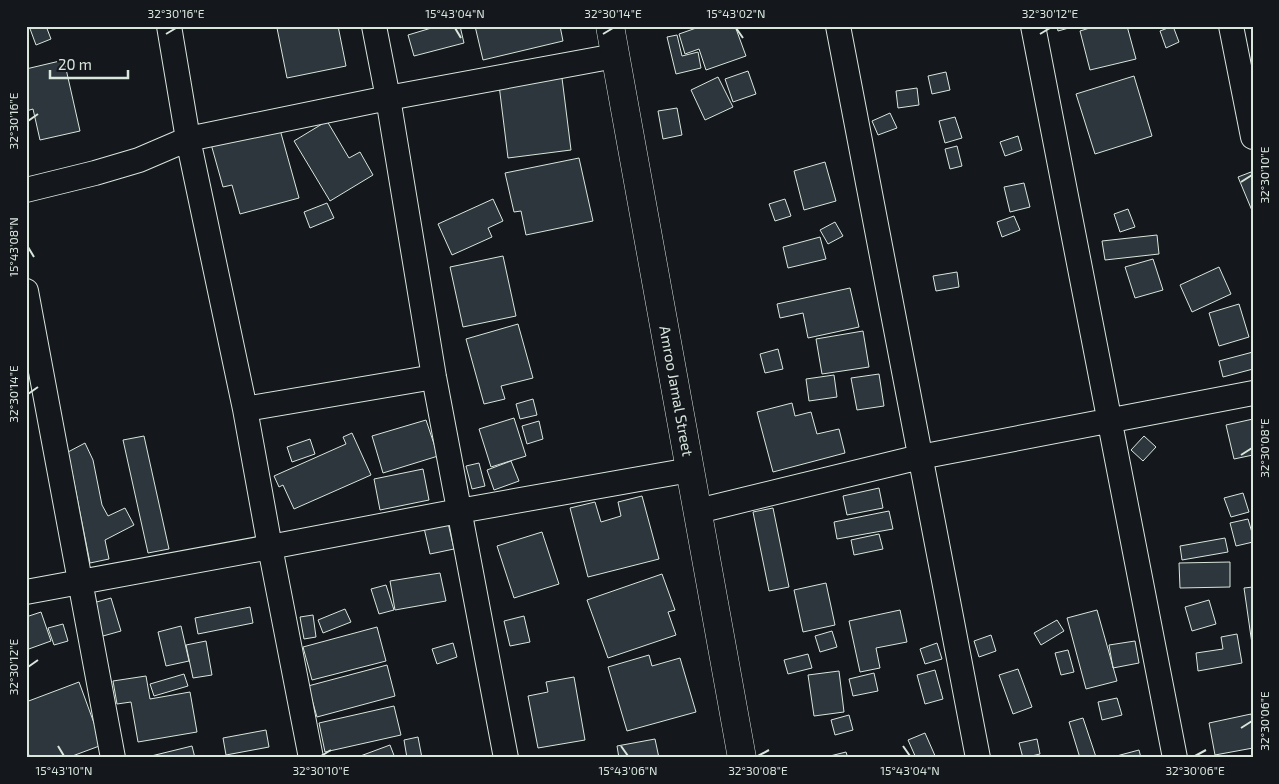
<svg xmlns="http://www.w3.org/2000/svg" width="1279" height="784" viewBox="0 0 1279 784" font-family="'Exo 2',sans-serif">
<style>
.building{fill:#2c363c;stroke:#d8e6dc}
.lines{fill:none;stroke-linecap:round;stroke-linejoin:round}
.minor-casing{stroke:#d8e6dc;stroke-width:26}
.tertiary-casing{stroke:#d8e6dc;stroke-width:29}
.minor{stroke:#14181c;stroke-width:24}
.tertiary{stroke:#14181c;stroke-width:28}
.ticks{fill:none;stroke:#d8e6dc;stroke-width:2}
.labels{text-anchor:middle;stroke-width:4;stroke-linejoin:round;paint-order:stroke}
.street-label{font-size:15px;fill:#d8e6dc;stroke:#14181c}
.neatline{fill:none;stroke:#d8e6dc;stroke-width:2}
.ticks-label{font-size:12px;text-anchor:middle;fill:#d8e6dc}
</style>
<rect width="100%" height="100%" fill="#14181c"/>
<!-- building -->
<path class="building" d="M26,26H46L51,39L36,45L29,26L26,27Z
M285,26H338L346,66L287,78L277,28Z
M438,26H460L464,43L414,56L408,35Z
M475,26H560L563,41L483,60Z
M702,26H735L746,56L706,70L699,49L685,54L679,34Z
M1057,26H1076L1058,31Z
M1096,26H1127L1136,59L1090,70L1080,31Z
M1173,26L1179,42L1166,48L1160,31Z
M677,35L682,56L698,52L701,68L676,74L667,37Z
M64,60L80,131L40,140L33,109L26,111V69Z
M748,71L756,94L733,102L725,79Z
M946,72L950,90L932,94L928,76Z
M1134,76L1152,136L1095,154L1076,94Z
M718,77L733,107L705,120L691,90Z
M562,78L571,150L508,158L499,85Z
M917,88L919,105L898,108L896,91Z
M677,108L682,135L663,139L658,111Z
M890,113L897,128L878,135L872,121Z
M955,117L962,138L945,143L939,121Z
M327,121L349,158L360,152L373,175L330,201L294,141Z
M279,126L299,198L240,214L232,185L223,187L211,144Z
M1018,136L1022,150L1005,156L1000,142Z
M957,146L962,166L950,169L945,149Z
M579,158L593,221L526,235L521,211L514,212L505,173Z
M825,162L836,201L804,210L794,171Z
M1251,172L1253,177V213L1238,177Z
M1024,183L1030,207L1010,212L1004,187Z
M493,199L503,221L488,228L492,237L452,255L438,224Z
M785,199L791,216L775,221L769,204Z
M327,203L334,218L310,228L304,212Z
M1128,209L1135,227L1120,232L1114,214Z
M1014,216L1020,230L1002,237L997,222Z
M835,222L843,236L828,244L820,230Z
M1157,235L1159,254L1105,260L1102,241Z
M820,237L826,259L788,268L783,247Z
M503,256L516,316L463,327L450,267Z
M1153,259L1163,290L1135,298L1125,267Z
M1219,267L1231,294L1192,312L1180,285Z
M957,272L959,287L936,291L933,276Z
M850,288L859,327L808,338L803,313L780,318L777,304Z
M1239,304L1249,337L1219,346L1209,313Z
M518,324L533,378L501,386L505,399L484,404L466,339Z
M863,331L869,367L822,374L816,339Z
M778,349L783,369L765,373L760,354Z
M1253,352V369L1223,377L1219,361Z
M879,374L884,406L857,410L851,378Z
M834,375L837,397L809,401L806,379Z
M533,399L537,415L520,419L516,404Z
M792,403L795,416L811,412L817,434L839,429L845,453L773,472L757,412Z
M514,418L526,456L491,467L479,429Z
M1253,419V455L1234,459L1226,425Z
M426,420L438,456L383,473L372,436Z
M539,421L543,439L527,444L522,426Z
M352,433L371,475L294,509L283,485L279,487L274,476L346,444L343,437Z
M144,436L169,549L148,553L123,440Z
M1144,436L1156,447L1143,461L1131,450Z
M310,439L315,454L292,462L287,447Z
M85,443L93,460L102,505L108,516L125,508L134,525L105,540L109,559L90,563L68,452Z
M511,461L519,481L494,490L487,470Z
M479,463L485,486L472,489L466,466Z
M423,469L429,500L380,510L374,479Z
M879,488L883,508L847,515L843,496Z
M1243,493L1249,512L1231,517L1224,498Z
M642,496L659,559L588,577L570,508L595,502L601,522L621,516L618,502Z
M773,508L789,587L769,591L753,512Z
M889,511L893,529L837,539L834,522Z
M1248,519L1253,536V542L1236,546L1230,523Z
M448,523L454,549L430,554L424,528Z
M542,532L559,584L514,598L497,546Z
M879,534L883,549L854,555L851,540Z
M1225,538L1228,552L1182,560L1180,546Z
M1230,562V587L1180,588L1179,563Z
M440,573L446,601L395,610L390,581Z
M662,574L675,610L668,612L676,635L608,658L587,600Z
M826,583L835,625L803,632L794,590Z
M386,585L394,610L379,614L371,589Z
M1253,587V644H1252L1244,588Z
M111,598L121,631L103,636L93,603Z
M1209,600L1216,624L1192,631L1185,607Z
M250,607L253,623L198,634L195,618Z
M345,609L351,622L323,633L318,620Z
M900,610L907,642L876,648L880,668L860,672L849,621Z
M1097,610L1117,681L1086,689L1067,618Z
M41,612L51,641L26,650V617Z
M313,615L316,637L304,639L300,617Z
M524,616L530,642L510,646L504,621Z
M1057,620L1064,631L1041,645L1034,633Z
M63,624L68,641L54,645L48,628Z
M181,626L189,661L166,666L158,632Z
M377,627L386,661L312,680L303,647Z
M832,631L837,647L820,652L815,636Z
M1237,634L1242,663L1198,671L1196,653L1223,649L1221,637Z
M991,635L996,651L979,657L974,641Z
M206,641L212,675L193,678L186,645Z
M1135,641L1139,663L1113,668L1109,645Z
M453,643L457,657L437,664L432,649Z
M937,643L942,659L925,664L920,649Z
M1068,650L1074,672L1061,675L1055,653Z
M808,654L812,668L788,674L784,660Z
M649,655L652,666L680,658L696,712L627,731L608,667Z
M387,665L395,696L317,717L308,686Z
M1018,669L1032,707L1013,714L999,675Z
M935,670L943,699L925,704L917,675Z
M839,671L844,712L814,716L808,675Z
M874,673L878,691L853,696L849,679Z
M184,674L188,686L154,696L150,684Z
M146,676L150,699L190,692L197,732L138,742L131,702L117,704L113,681Z
M574,677L585,740L538,748L528,696L548,692L546,682Z
M79,682L102,745L67,758H30L26,747V702Z
M1117,698L1122,715L1102,720L1098,702Z
M394,706L401,735L325,752L319,723Z
M1251,714L1253,722V748L1215,755L1209,723Z
M849,715L853,730L835,735L831,720Z
M1083,718L1096,757L1080,758L1069,722Z
M266,730L269,747L226,755L223,738Z
M925,733L936,758H916L908,740Z
M418,737L422,758H407L404,740Z
M655,739L659,758H619L617,746Z
M1037,739L1040,754L1023,758L1019,743Z
M390,745L395,758H355Z
M192,746L195,758H143Z
M1139,750L1141,758H1109Z
M846,752L848,758H822Z"/>
<g class="lines">
<!-- minor casing -->
<g class="minor-casing">
<path id="minor" d="M169,26L188,139L245,409L270,547L311,758
M374,26L388,98L434,377L506,758
M838,26L978,758
M1033,26L1175,758
M1231,26L1253,137
M26,190L95,173L139,160L188,139L388,98L615,56
M26,291L113,758
M245,409L434,377
M698,511L920,457L1253,393
M26,592L270,547L459,511L690,470"/>
</g>
<!-- tertiary casing -->
<g class="tertiary-casing">
<g id="tertiary">
<path id="s1" d="M610,26L742,758"/>
</g>
</g>
<!-- minor -->
<use href="#minor" class="minor"/>
<!-- tertiary -->
<use href="#tertiary" class="tertiary"/>
</g>
<!-- ticks -->
<path class="ticks" d="M455,28L461,38M736,28L743,38M166,34L176,28M603,34L613,28M1040,34L1050,28M28,121L38,114M1241,182L1252,175M28,247L34,257M28,394L38,387M1241,455L1252,448M28,667L38,660M1241,728L1252,721M58,746L64,756M621,746L628,756M903,746L910,756M321,756L331,750M758,756L769,750M1195,756L1206,750"/>
<g class="labels">
<!-- street labels -->
<g class="street-label">
<text dy="5" stroke="none"><textPath href="#s1" startOffset="371">Amroo Jamal Street</textPath></text>
</g>
</g>
<!-- border -->
<rect width="1279" height="784" fill="none" stroke="#14181c" stroke-width="55"/>
<!-- scale -->
<path d="M50 70v8h78v-8" fill="none" stroke="#d8e6dc" stroke-width="2.5"/>
<text x="58" y="70" font-size="15" fill="#d8e6dc" stroke="#14181c" stroke-width="4" paint-order="stroke">20 m</text>
<rect x="28" y="28" width="1224" height="728" class="neatline"/>
<g class="ticks-label">
<text x="176" y="18">32°30'16"E</text>
<text x="455" y="18">15°43'04"N</text>
<text x="613" y="18">32°30'14"E</text>
<text x="736" y="18">15°43'02"N</text>
<text x="1050" y="18">32°30'12"E</text>
<text transform="translate(14 121) rotate(-90)" y="4">32°30'16"E</text>
<text transform="translate(1265 175) rotate(-90)" y="4">32°30'10"E</text>
<text transform="translate(14 247) rotate(-90)" y="4">15°43'08"N</text>
<text transform="translate(14 394) rotate(-90)" y="4">32°30'14"E</text>
<text transform="translate(1265 448) rotate(-90)" y="4">32°30'08"E</text>
<text transform="translate(14 667) rotate(-90)" y="4">32°30'12"E</text>
<text transform="translate(1265 721) rotate(-90)" y="4">32°30'06"E</text>
<text x="64" y="775">15°43'10"N</text>
<text x="321" y="775">32°30'10"E</text>
<text x="628" y="775">15°43'06"N</text>
<text x="758" y="775">32°30'08"E</text>
<text x="910" y="775">15°43'04"N</text>
<text x="1195" y="775">32°30'06"E</text>
</g>
</svg>
